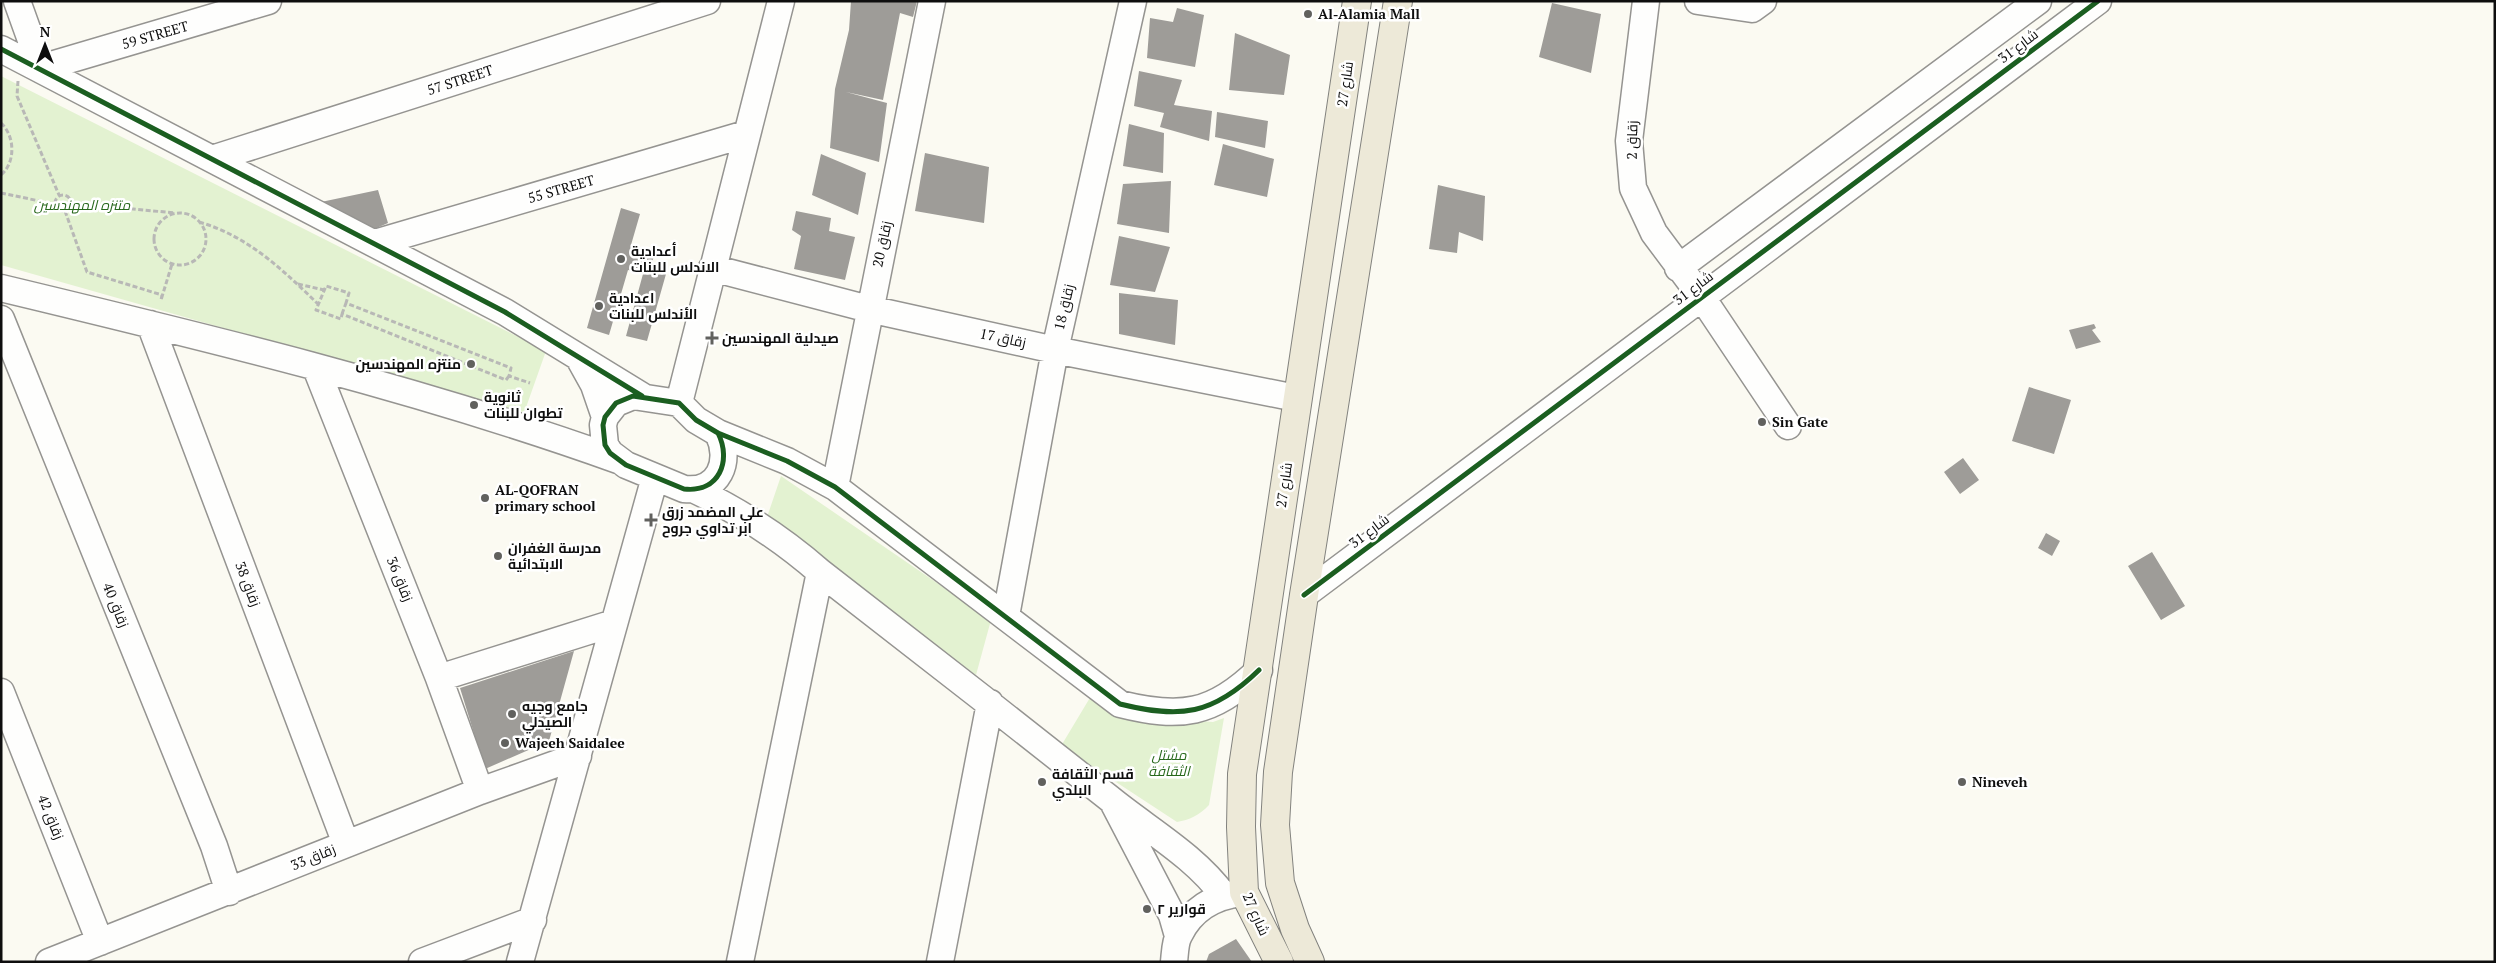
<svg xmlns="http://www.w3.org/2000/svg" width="2496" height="963" viewBox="0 0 2496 963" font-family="'PT Serif',Cairo,serif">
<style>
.green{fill:#e3f2d1}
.building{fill:#9e9c98}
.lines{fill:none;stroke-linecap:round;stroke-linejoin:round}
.minor-casing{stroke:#959491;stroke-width:29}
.major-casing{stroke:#82827e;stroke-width:30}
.path{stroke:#b8b8b6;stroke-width:3;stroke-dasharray:5 2.5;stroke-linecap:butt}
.minor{stroke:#fefefd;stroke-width:26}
.major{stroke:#ede9d8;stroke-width:28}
.cycleway-casing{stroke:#fff;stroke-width:8}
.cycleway{stroke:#1b5e20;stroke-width:5}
.poi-dot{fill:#61615e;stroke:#fff;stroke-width:2}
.labels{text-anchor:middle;stroke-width:5;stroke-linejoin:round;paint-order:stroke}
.poi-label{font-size:14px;font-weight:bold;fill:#0e0e0e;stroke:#fff;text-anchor:start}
.street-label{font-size:14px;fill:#0e0e0e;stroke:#fff}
.park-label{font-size:14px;font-style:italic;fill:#27681b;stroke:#fff}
</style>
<rect width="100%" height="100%" fill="#fbfaf2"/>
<!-- green -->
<path class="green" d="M1,76L546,351L524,413L1,265Z
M781,476L991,620L976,675L766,520Z
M1091,696L1121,715L1213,722L1224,718L1209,805C1200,815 1189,820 1177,822L1061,746Z"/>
<!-- building -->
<path class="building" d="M851,1H917L913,17L900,13L883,100L846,92L887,103L879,162L830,148L835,89L849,30Z
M1552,3L1601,14L1591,73L1539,57Z
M1177,8L1204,15L1195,67L1147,58L1150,18L1173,22Z
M1235,33L1290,55L1284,95L1229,90Z
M1139,71L1182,80L1174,105L1212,111L1209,141L1160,127L1164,113L1134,106Z
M1217,112L1268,121L1265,148L1215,137Z
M1129,124L1164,133L1163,173L1123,166Z
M1223,144L1274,159L1267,197L1214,185Z
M925,153L989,167L984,223L915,211Z
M821,154L866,173L858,215L812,195Z
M1171,181L1169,233L1117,224L1123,184Z
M1438,185L1485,196L1483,241L1459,232L1457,253L1429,249Z
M378,190L388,223L372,230L321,202Z
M621,208L640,214L631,245L655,252L650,270L666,274L647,341L626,336L643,274L628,270L609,335L587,328Z
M796,211L831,218L829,231L855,237L845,280L794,269L801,236L792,230Z
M1119,236L1170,247L1155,292L1110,285Z
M1119,293L1178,300L1175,345L1119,334Z
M2094,324L2096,328L2092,330L2101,342L2076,349L2069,330Z
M2029,387L2071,400L2054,454L2012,441Z
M1963,458L1979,480L1960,494L1944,472Z
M2046,533L2060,541L2052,556L2038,548Z
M2152,552L2185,606L2161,620L2128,566Z
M574,651L549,741L485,769L460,688Z
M1236,939L1252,962H1206L1209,954Z"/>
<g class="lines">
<!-- minor casing -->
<g class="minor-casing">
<path id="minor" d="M17,1L41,68L268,1
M1646,1L1629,141L1633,188L1654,233L1701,296L1788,426
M1698,1L1752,9L1763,1
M1,49L505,312L642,396
M212,159L707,1
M375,243L746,134
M712,268L869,309L1055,350L1296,398
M1678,268L2038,1
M1,288C209,338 417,388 618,460
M1,319L214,846L229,892
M150,324L346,844
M579,358L594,385L605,417
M316,368L439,678L480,791
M679,403L781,1
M718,433C732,461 719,493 684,489L626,465L610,453L605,445L603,425L605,417L616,403L633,396L679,403L696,420L718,433L787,461L835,487L1120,704C1180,719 1213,715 1259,670
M835,487L932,1
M695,490C741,512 781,538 820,572C917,647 1013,722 1109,798C1148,830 1194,855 1224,896
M1304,595L2098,1
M1006,616L1055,350L1133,1
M439,678L614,623
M1,692L100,942
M1114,804L1172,915L1178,936
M49,962L480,791L578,756
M422,962L533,920
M520,962L655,477
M740,962L820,572
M940,962L990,703
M1174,962C1175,953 1175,942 1179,935C1191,910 1214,896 1241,893"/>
</g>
<!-- major casing -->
<g class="major-casing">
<path id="major" d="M1279,962L1244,892L1241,827L1242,774L1357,1
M1310,962L1295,929L1280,883L1275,825L1278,772L1304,595L1398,1"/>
</g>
<!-- path -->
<path class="path" d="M18,81L17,96L59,195
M1,123C15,136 16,162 1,175
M1,193L54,204
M55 203a8 8 0 1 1 16 0a8 8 0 1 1-16 0Z
M71,203L175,213
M65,211L87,272L162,295L161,300L172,264
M154 239a26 26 0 1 1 52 0a26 26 0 1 1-52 0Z
M199,222C248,236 283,270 319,305
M298,284L324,290
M342,314L346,303
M509,376L506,380L342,314L341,319L316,310L326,286L349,293L346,303L511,368L509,376L530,383"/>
<!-- minor -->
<use href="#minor" class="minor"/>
<!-- major -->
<use href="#major" class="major"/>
<!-- cycleway casing -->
<g class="cycleway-casing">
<path id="cycleway" d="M1,49L505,312L642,396
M718,433C732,461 719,493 684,489L626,465L610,453L605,445L603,425L605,417L616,403L633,396L679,403L696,420L718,433L787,461L835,487L1120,704C1180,719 1213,715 1259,670
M1304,595L2098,1"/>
</g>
<!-- cycleway -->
<use href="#cycleway" class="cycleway"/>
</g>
<!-- markers -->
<g class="poi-dot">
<circle cx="1308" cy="14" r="5"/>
<circle cx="621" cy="259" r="5"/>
<circle cx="599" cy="306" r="5"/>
<path d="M709.5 330.5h5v5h5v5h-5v5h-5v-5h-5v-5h5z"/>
<circle cx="471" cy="364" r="5"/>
<circle cx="474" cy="405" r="5"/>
<circle cx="1762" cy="422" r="5"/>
<circle cx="485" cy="498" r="5"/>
<path d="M648.5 512.5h5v5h5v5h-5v5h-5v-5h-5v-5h5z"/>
<circle cx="498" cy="556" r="5"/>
<circle cx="512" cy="714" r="5"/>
<circle cx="505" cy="743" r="5"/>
<circle cx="1042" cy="782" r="5"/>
<circle cx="1962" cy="782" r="5"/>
<circle cx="1147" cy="909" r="5"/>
</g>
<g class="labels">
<!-- poi labels -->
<g class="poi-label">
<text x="1318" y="19">Al-Alamia Mall</text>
<text x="631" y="256">أعدادية<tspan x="631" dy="16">الاندلس للبنات</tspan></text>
<text x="609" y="303">اعدادية<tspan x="609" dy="16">الأندلس للبنات</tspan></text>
<text x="722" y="343">صيدلية المهندسين</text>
<text x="461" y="369" text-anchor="end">منتزه المهندسين</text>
<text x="484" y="402">ثانوية<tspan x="484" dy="16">تطوان للبنات</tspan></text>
<text x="1772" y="427">Sin Gate</text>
<text x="495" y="495">AL-QOFRAN<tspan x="495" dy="16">primary school</tspan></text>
<text x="662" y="517">علي المضمد زرق<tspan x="662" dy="16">ابر تداوي جروح</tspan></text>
<text x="508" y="553">مدرسة الغفران<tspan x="508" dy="16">الابتدائية</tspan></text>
<text x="522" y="711">جامع وجيه<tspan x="522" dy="16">الصيدلي</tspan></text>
<text x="515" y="748">Wajeeh Saidalee</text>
<text x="1052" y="779">قسم الثقافة<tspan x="1052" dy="16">البلدي</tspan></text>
<text x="1972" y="787">Nineveh</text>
<text x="1157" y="914">قوارير ٢</text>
</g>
<!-- street labels -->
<g class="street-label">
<text transform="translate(155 35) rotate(-16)" y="5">59 STREET</text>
<text transform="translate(2018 46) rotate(-37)" y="5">شارع 31</text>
<text transform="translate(460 80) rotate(-18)" y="5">57 STREET</text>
<text transform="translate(1345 84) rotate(-82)" y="5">شارع 27</text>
<text transform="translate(1632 140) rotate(-89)" y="5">زقاق 2</text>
<text transform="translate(561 189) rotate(-16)" y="5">55 STREET</text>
<text transform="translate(882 244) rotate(-78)" y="5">زقاق 20</text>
<text transform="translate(1693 288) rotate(-37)" y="5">شارع 31</text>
<text transform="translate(1064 307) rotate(-77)" y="5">زقاق 18</text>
<text transform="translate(1003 338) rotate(12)" y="5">زقاق 17</text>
<text transform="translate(1284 485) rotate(-82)" y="5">شارع 27</text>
<text transform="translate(1369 531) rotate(-37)" y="5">شارع 31</text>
<text transform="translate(400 579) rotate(68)" y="5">زقاق 36</text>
<text transform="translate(248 584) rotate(69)" y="5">زقاق 38</text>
<text transform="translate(116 605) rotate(68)" y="5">زقاق 40</text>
<text transform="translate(51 817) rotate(68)" y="5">زقاق 42</text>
<text transform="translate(313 857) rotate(-22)" y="5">زقاق 33</text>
<text transform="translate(1256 914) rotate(66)" y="5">شارع 27</text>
</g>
<!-- park labels -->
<g class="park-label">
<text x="82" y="210">متنزه المهندسين</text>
<text x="1169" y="760">مشتل<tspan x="1169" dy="16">الثقافة</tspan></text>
</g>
</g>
<!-- border -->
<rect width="2496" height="963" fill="none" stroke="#0e0e0e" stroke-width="5"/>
<!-- north arrow -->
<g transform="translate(45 45)" stroke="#ffffff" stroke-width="4" paint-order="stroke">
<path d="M0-4L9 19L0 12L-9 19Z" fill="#0e0e0e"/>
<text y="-8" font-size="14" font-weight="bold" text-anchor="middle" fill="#0e0e0e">N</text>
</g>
</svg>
